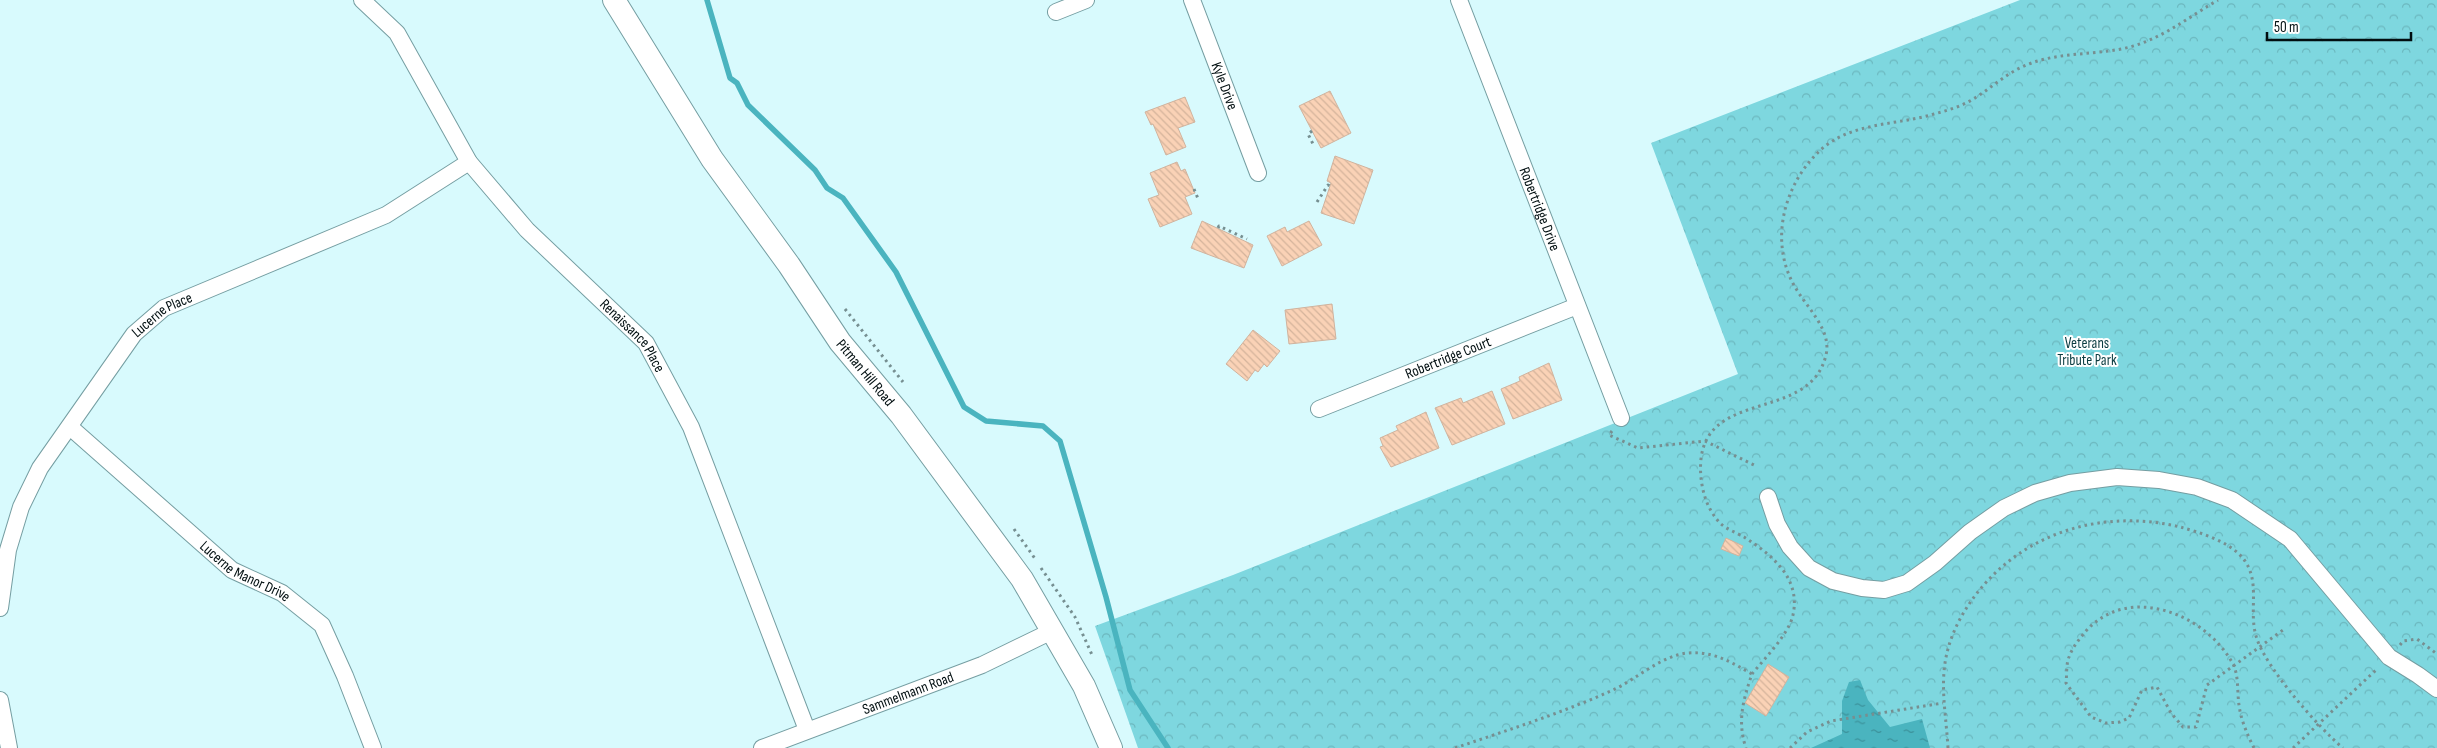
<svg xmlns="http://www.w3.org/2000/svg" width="2437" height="748" viewBox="0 0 2437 748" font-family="'Sofia Sans Condensed',sans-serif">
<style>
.forest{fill:url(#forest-crowns)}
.water{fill:url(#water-ripples)}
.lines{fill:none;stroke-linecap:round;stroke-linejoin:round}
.stream{stroke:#4ab4bf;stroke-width:5.5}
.building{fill:url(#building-back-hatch);stroke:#d0b39e}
.street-casing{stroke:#759ea2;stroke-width:18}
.secondary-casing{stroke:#759ea2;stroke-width:24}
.path{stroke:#768f91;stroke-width:3;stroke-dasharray:2.5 4;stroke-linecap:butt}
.street{stroke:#fff;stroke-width:16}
.secondary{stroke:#fff;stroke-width:22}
.labels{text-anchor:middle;stroke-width:4;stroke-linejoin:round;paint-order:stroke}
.street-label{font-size:15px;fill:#010e10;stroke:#fff}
.park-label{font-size:15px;fill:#0b3d42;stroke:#fff}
</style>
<defs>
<pattern id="forest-crowns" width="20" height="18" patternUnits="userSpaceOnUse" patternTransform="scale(1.25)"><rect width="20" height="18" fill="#7ed7df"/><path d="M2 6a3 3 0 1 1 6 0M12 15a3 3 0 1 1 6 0" fill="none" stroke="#6bb7be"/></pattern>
<pattern id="water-ripples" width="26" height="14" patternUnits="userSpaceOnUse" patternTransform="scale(1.25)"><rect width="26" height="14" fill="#4ab4bf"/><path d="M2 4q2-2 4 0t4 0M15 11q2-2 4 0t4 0" fill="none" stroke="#3b919a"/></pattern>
<pattern id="building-back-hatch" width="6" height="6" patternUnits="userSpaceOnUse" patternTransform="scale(1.25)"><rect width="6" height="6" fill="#fad2b6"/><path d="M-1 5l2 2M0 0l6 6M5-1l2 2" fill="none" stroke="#d4b39b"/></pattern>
</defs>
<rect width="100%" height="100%" fill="#d8fafd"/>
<!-- forest -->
<path class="forest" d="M2020,0H2437V748H1138L1095,626L1233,575L1738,374L1651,143Z"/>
<!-- water -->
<path class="water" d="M1860,680L1868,700L1890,727L1922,719L1930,748H1811L1842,734V701L1849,682Z"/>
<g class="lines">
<!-- stream -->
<path class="stream" d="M707,0L730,78L737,83L748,105L815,170L827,188L843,198L896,272L964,407L986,421L1043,426L1060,441L1106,597L1130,690L1168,748"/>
</g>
<!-- building -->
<path class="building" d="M1330,91L1351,133L1321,148L1299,106Z
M1185,97L1195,122L1178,128L1186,147L1166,155L1153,124L1151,125L1145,112Z
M1335,156L1373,170L1354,224L1321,213L1331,183L1327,181Z
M1177,162L1181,171L1185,169L1195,193L1185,197L1192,214L1160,227L1148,199L1159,195L1150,173Z
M1202,221L1253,245L1244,268L1191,248Z
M1309,221L1322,245L1282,266L1267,236L1285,227L1287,232Z
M1332,304L1336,339L1289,344L1285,310Z
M1253,330L1280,351L1267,367L1264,364L1258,372L1255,370L1247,381L1226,364Z
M1549,363L1562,400L1513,419L1501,389L1520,381L1519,377Z
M1492,391L1505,424L1452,445L1435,408L1461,398L1463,403Z
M1426,412L1439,448L1391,467L1380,447L1383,446L1380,438L1398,430L1396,426Z
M1726,538L1743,546L1739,556L1721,549Z
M1768,664L1789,677L1766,716L1745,703Z"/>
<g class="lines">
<!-- street casing -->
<g class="street-casing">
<g id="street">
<path id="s1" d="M362,0L397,33L469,162L527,230L646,343L691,427L807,730"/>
<path id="s2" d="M1192,0L1258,173"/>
<path id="s3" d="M1459,0L1621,418"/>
<path d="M1056,12L1086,0"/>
<path id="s4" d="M1319,409L1577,306"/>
<path id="s5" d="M70,427L232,570L282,593L322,625L345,676L373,748"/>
<path d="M1768,497L1777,524L1790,547L1809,568L1833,581L1862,588L1884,590L1907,583L1935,563L1970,532L2004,508L2035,493L2070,483L2117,477L2159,480L2197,487L2232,500L2290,539L2389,657L2418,675L2437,689"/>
<path id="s6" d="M0,608L8,550L21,507L40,468L134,334L164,308L386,215L469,162"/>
<path d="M0,700L9,748"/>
<path id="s7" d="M762,748L982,665L1052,631"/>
</g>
</g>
<!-- secondary casing -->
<g class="secondary-casing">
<g id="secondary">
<path id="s8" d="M614,0L712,159L789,265L840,342L901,415L1022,579L1084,686L1111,748"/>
</g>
</g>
<!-- path -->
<path class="path" d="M1312,131L1308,134L1313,144
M1194,189L1199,201
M1317,202L1328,185L1330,186
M1218,228L1219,226L1247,239
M845,309L903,382
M1612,431L1609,435L1638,448L1705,441L1754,465
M1014,529L1036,560
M1041,568L1075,617L1093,657
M2400,645L2403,641L2417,639L2437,654
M1752,674C1764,659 1789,634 1793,615C1801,578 1772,555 1744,537C1737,533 1726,529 1720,523C1708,510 1703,495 1701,478C1692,383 1809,427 1826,355C1832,330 1807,308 1795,287C1768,241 1784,181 1824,147C1855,122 1898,125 1934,114C1945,111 1956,108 1966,103C1986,93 2002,76 2022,67C2055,51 2095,56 2130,47C2163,38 2189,17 2218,0
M1455,748C1508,730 1562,713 1613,690C1635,680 1662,655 1688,653C1713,651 1731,662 1752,674C1743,700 1737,722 1746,748
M1790,748L1807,732L1831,721L1943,703
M1948,748C1945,699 1935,666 1960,619C2004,539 2093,506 2180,527C2199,532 2227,541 2241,556C2263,580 2247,611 2257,639C2267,669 2318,727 2343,748
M2254,748C2247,734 2241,720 2239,705C2237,692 2239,676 2233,664C2206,614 2129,583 2086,631C2080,638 2072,648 2069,657C2066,664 2067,675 2066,683L2091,717L2106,723L2120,722L2129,718L2142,690L2157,687L2171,713L2183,727H2196L2207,685L2283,630
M2293,748L2377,669"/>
<!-- street -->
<use href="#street" class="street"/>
<!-- secondary -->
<use href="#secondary" class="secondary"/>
</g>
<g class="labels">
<!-- street labels -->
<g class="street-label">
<text dy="5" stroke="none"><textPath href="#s2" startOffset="92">Kyle Drive</textPath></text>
<text dy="5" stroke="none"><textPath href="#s3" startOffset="224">Robertridge Drive</textPath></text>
<text dy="5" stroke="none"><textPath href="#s6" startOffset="345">Lucerne Place</textPath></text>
<text dy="5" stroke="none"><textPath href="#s1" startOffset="435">Renaissance Place</textPath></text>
<text dy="5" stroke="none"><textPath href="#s4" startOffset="139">Robertridge Court</textPath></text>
<text dy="5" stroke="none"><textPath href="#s8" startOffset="450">Pitman Hill Road</textPath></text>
<text dy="5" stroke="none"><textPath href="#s5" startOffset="228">Lucerne Manor Drive</textPath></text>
<text dy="5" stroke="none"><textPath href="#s7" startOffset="156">Sammelmann Road</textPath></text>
</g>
<!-- park labels -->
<g class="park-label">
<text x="2087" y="348">Veterans<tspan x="2087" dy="17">Tribute Park</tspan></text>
</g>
</g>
<!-- scale -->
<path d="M2267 32v8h144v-8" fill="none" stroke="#010e10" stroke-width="2.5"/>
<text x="2274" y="32" font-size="15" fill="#010e10" stroke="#ffffff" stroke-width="4" paint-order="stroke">50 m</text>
</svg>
